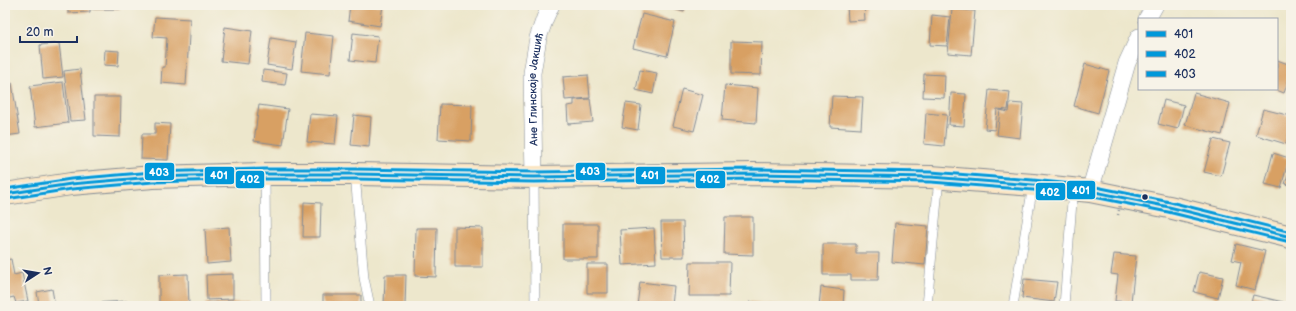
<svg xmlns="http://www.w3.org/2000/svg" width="1296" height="311" viewBox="0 0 1296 311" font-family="'Balsamiq Sans',sans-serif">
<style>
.building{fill:#d8a064}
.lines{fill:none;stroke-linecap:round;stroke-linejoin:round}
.service-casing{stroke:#848b95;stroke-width:10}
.minor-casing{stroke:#848b95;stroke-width:18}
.secondary-casing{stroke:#848b95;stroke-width:24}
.service{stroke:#fff;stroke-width:9}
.minor{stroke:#fff;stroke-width:17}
.secondary{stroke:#fbe6c4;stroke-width:22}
.path-bridge{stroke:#848b95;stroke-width:2.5;stroke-dasharray:1 3;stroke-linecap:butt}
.bus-1-casing{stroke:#f7f3e8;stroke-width:6}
.bus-2-casing{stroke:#f7f3e8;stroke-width:6}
.bus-3-casing{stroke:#f7f3e8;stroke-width:6}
.bus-1{stroke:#0098da;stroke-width:3}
.bus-2{stroke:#0098da;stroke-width:3}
.bus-3{stroke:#0098da;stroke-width:3}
.bus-dot{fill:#1b2f5e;stroke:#f7f3e8;stroke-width:1.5}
.labels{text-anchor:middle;stroke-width:4;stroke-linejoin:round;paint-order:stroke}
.street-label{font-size:11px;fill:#1b2f5e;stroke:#f7f3e8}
.line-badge{stroke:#f7f3e8;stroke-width:1.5}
.badge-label{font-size:11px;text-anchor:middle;font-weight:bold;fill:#fff}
</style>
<rect width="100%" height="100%" fill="#f7f3e8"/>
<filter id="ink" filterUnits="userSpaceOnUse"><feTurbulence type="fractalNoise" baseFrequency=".025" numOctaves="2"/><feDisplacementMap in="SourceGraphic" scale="8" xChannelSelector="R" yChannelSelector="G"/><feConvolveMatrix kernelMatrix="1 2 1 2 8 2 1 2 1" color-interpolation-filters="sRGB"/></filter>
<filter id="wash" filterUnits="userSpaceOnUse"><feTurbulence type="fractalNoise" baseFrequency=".012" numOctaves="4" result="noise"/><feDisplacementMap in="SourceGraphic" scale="16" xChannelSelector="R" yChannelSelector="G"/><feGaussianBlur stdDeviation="0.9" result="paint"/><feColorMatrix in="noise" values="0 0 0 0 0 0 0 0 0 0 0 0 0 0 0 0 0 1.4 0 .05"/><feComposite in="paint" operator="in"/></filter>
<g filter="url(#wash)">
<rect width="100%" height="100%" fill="#ede7cc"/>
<g id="blocks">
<!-- building -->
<path class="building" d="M68,5H90V12L68,13Z
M91,5H120V9H91Z
M350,5H383L380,26L348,21Z
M658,5H686L684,12Z
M847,5H864L865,20L848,21Z
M952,9L975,11L971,55L948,53Z
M642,14L675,22L667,56L633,48Z
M932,15L950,17L947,46L930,45Z
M155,17L190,19L186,85L161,83L162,67H165L167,38L153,37Z
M225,27L252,31L248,64L221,61Z
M305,33L334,36L330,74L301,71Z
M353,33L378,36L375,63L350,60Z
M271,38L296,42L292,69L267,65Z
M731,41L762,42L761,75L731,74Z
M59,43L63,77L43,79L40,45Z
M105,50L119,51L118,66L104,65Z
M1277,60L1291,65V73L1284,93L1274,89H1277Z
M1085,64L1109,71L1098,113L1074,106Z
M80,69L86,120L70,121L64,71Z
M263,70L287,73L285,85L262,82Z
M640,70L657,73L653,94L636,90Z
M924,74L945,75L944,98L923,97Z
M588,75L590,98L565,100L563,77Z
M63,82L68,123L35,127L30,86Z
M12,83L20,134L5,136V84Z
M725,85L758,88L756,123L722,120Z
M682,89L703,95L694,131L673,126Z
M989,90L1010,92L1008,110L997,109L995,130L985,129Z
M951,93L966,94L964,126L949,125Z
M1194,93L1230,103L1222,135L1185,125Z
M832,96L863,97L861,129L830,127Z
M94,97H121L120,137L94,136Z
M590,99L593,122L568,124L567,106L574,105V100Z
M1164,100L1184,105L1178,129L1158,124Z
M626,103L641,105L638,130L622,127Z
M1010,103L1023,104L1020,138L997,135L1000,110L1009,112Z
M440,104L472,105L471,141L438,139Z
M259,105L288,109L283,145L254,141Z
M1263,109L1291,116V124L1286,144L1256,135Z
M926,113L947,115L944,146L924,144Z
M310,114L338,116L335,144L307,142Z
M354,115L371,117L369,147L351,145Z
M155,123L170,124L168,160L141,159L142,134H155Z
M1213,139L1230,143L1221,176L1204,172Z
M1273,153L1289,158L1281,188L1265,184Z
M1291,165V186L1285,184Z
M304,202L321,203L320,237H303Z
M725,217H753V255L724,254Z
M661,222H683L684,257H662Z
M895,223L928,226L925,265L892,262Z
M563,224H598V259H563Z
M229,227L231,262L207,264L205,229Z
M455,227L483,228V267H455Z
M416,228H437L436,277L415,276Z
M654,228L656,263L622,265L620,230Z
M823,244H856V253H879L878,280H851V275H823Z
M1236,244L1265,251L1255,290L1236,285L1241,262L1232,260Z
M1114,254L1136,256L1131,302L1115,301L1118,275L1111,274Z
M11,259L14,275L22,273L28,301L16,303L14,297L5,299V260Z
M690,262H730L729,296H689Z
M587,264H608V293H587Z
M1199,272L1223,277L1218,298L1194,292Z
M188,274L189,306H159V275Z
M233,274V299L207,300L206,275Z
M385,275H406L405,306H384Z
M1024,279L1057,282L1054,302L1022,298Z
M640,282L674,286L672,306H637Z
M821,287L844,290L843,306H819Z
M52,289L55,306H31L39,304L37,292Z
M323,295H361V306H323Z
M1253,295L1283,302L1282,306H1250Z
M127,301L128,306H94V303Z
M250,302V306H206V303Z
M750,302L783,305L782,306H750Z"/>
</g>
</g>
<g filter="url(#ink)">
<use href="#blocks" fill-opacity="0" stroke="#848b95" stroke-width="1"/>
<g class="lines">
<!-- service casing -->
<g class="service-casing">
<path id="service" d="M265,174L266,306
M355,174L364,278L370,306
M534,177L535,306
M927,306L939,178
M1013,306L1033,185
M1064,306L1073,189"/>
</g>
<!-- minor casing -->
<g class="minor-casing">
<g id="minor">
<path d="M1147,19L1155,5"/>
<path id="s1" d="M534,177L532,73L538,38L545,18L551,5"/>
<path d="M1090,191L1127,63L1139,37"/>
</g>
</g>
<!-- secondary casing -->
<g class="secondary-casing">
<path id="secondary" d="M5,194L71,184L153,177L265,174H355L534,177L753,174L931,177L1033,185L1090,191L1169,207L1291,237"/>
</g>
<!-- service -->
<use href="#service" class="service"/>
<!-- minor -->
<use href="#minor" class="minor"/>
<!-- secondary -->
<use href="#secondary" class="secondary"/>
<!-- path-bridge -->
<path class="path-bridge" d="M1118,215L1124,184"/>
<!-- bus-1 casing -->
<g class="bus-1-casing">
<path id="bus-1" d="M5,194L71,184L153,177L265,174H355L534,177L753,174L931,177L1033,185L1090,191L1169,207L1291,237"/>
</g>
<!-- bus-2 casing -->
<g class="bus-2-casing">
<path id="bus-2" d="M6,199L72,189L153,182L265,179H355L534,182L753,179L931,182L1033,190L1089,196L1168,212L1290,242"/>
</g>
<!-- bus-3 casing -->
<g class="bus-3-casing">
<path id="bus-3" d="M5,189L71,179L153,172L265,169H355L534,172L753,169L931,172L1033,180L1091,186L1170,202L1291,232"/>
</g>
<!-- bus-1 -->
<use href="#bus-1" class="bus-1"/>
<!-- bus-2 -->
<use href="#bus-2" class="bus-2"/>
<!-- bus-3 -->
<use href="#bus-3" class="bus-3"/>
</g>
</g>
<!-- markers -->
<circle class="bus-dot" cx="1145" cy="197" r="3.5"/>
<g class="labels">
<!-- street labels -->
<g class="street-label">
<text dy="4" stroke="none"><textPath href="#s1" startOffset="88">Ане Глинскаје Јакшић</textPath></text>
</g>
</g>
<g class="line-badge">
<rect x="575" y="162" width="31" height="19" rx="4" fill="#0098da"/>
<rect x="144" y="162" width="31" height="19" rx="4" fill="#0098da"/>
<rect x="204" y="166" width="31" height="19" rx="4" fill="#0098da"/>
<rect x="635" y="166" width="31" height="19" rx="4" fill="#0098da"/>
<rect x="235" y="170" width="30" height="19" rx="4" fill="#0098da"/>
<rect x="695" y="170" width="31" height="19" rx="4" fill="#0098da"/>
<rect x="1066" y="180" width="30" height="20" rx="4" fill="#0098da"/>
<rect x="1035" y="182" width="31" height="19" rx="4" fill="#0098da"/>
</g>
<g class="badge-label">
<text x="590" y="175">403</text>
<text x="159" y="176">403</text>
<text x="219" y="179">401</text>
<text x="650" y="179">401</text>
<text x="250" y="183">402</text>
<text x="710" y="183">402</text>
<text x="1081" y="194">401</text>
<text x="1050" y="196">402</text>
</g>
<!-- margin -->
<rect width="1296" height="311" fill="none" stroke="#f7f3e8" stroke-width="20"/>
<!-- legend -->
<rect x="1138" y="18" width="140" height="72" fill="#f7f3e8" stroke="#9fa5b1"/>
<rect x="1146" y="31" width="20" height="6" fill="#0098da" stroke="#9fa5b1"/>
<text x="1174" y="38" font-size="12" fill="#1b2f5e">401</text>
<rect x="1146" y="51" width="20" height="6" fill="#0098da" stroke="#9fa5b1"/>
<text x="1174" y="58" font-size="12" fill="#1b2f5e">402</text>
<rect x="1146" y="71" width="20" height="6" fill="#0098da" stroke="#9fa5b1"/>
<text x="1174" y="78" font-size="12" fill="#1b2f5e">403</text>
<!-- north arrow -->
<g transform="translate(38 273) rotate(78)" stroke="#f7f3e8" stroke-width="3" paint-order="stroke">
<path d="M0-3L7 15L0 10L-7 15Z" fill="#1b2f5e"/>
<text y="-6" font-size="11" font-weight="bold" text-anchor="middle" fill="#1b2f5e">N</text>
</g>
<!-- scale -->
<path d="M20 36v6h57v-6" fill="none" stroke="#1b2f5e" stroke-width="2"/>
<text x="26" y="36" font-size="12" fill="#1b2f5e" stroke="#f7f3e8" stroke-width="3" paint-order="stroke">20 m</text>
</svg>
